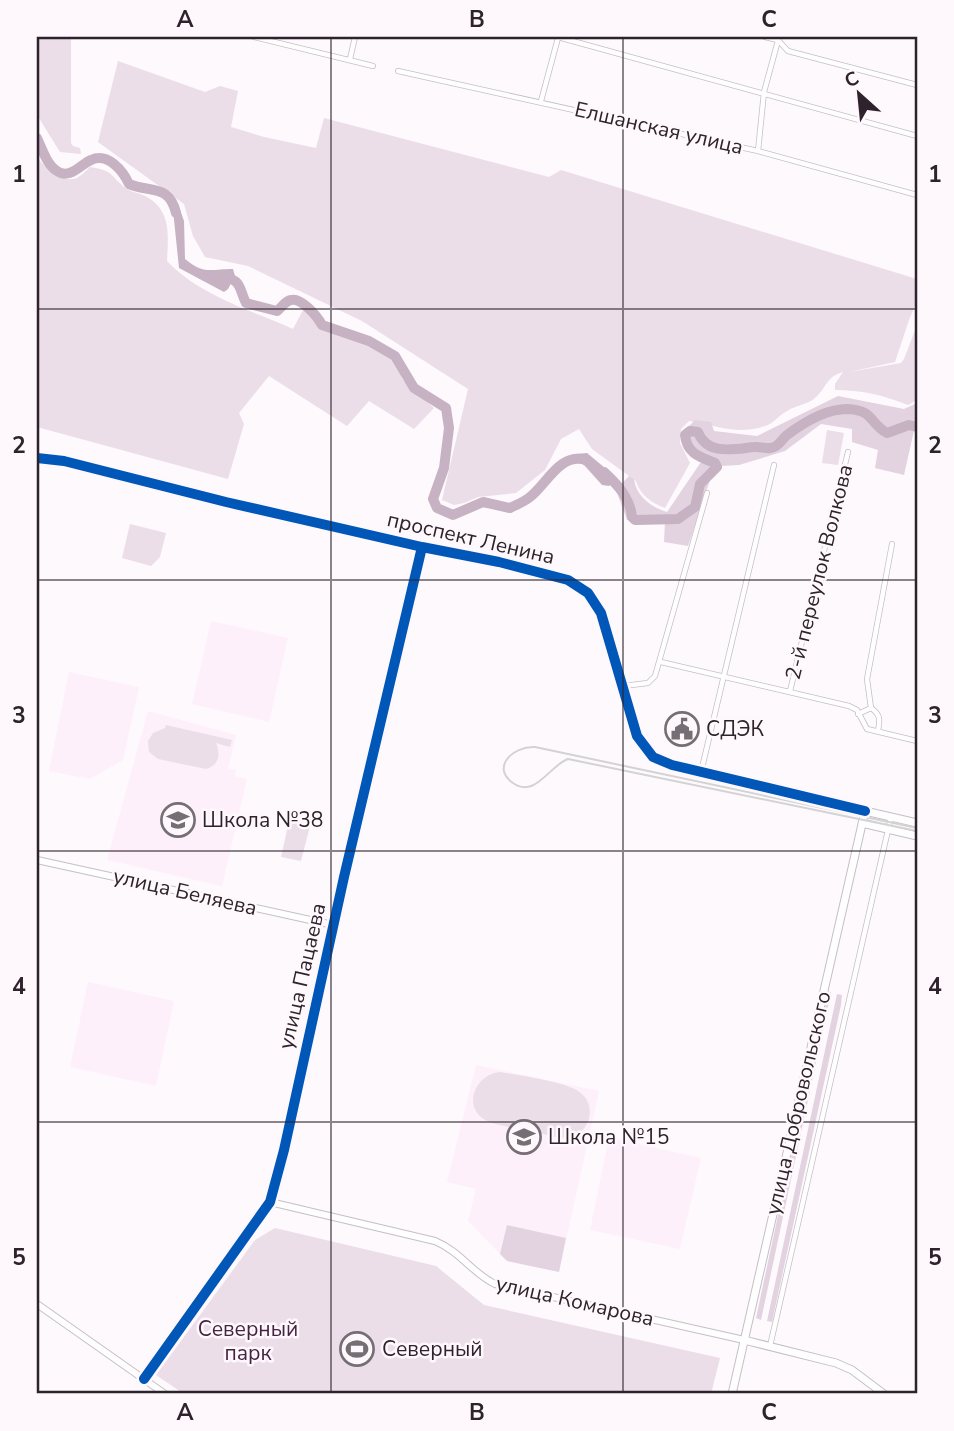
<svg xmlns="http://www.w3.org/2000/svg" width="954" height="1431" viewBox="0 0 954 1431" font-family="'Nunito Sans',sans-serif">
<style>
.built{fill:#fef0fb}
.green{fill:#ebdee8}
.forest{fill:#e3d3e0}
.water{fill:#c6b2c2}
.lines{fill:none;stroke-linecap:round;stroke-linejoin:round}
.river{stroke:#c6b2c2;stroke-width:10}
.minor-casing{stroke:#c6bfc4;stroke-width:6}
.tertiary-casing{stroke:#c6bfc4;stroke-width:8}
.secondary-casing{stroke:#c6bfc4;stroke-width:9}
.minor{stroke:#fffeff;stroke-width:4.5}
.tertiary{stroke:#fffeff;stroke-width:6}
.secondary{stroke:#fffeff;stroke-width:7}
.tram{stroke:#d4d3d4;stroke-width:2}
.cycleway-casing{stroke:#fef8fd;stroke-width:15}
.cycleway{stroke:#0057b8;stroke-width:10}
.grid{fill:none;stroke:#2e232c;stroke-width:2;stroke-opacity:0.55}
.labels{text-anchor:middle;stroke-width:5;stroke-linejoin:round;paint-order:stroke}
.street-label{font-size:21px;fill:#2e232c;stroke:#fef8fd}
.poi-label{font-size:21px;fill:#2e232c;stroke:#fef8fd;text-anchor:start}
.park-label{font-size:21px;fill:#472343;stroke:#fef8fd}
.neatline{fill:none;stroke:#2e232c;stroke-width:2.5}
.grid-label{font-size:23px;text-anchor:middle;font-weight:bold;fill:#2e232c}
</style>
<rect width="100%" height="100%" fill="#fdf9fc"/>
<!-- built -->
<path class="built" d="M211,621L288,638L269,722L192,704Z
M69,672L139,687L123,760L90,779L49,771Z
M148,711L236,735L228,769L236,770L235,776L247,779L222,886L107,860Z
M88,982L174,1001L156,1086L70,1067Z
M476,1065L599,1091L559,1272L507,1261L468,1221L476,1189L447,1182Z
M609,1137L701,1158L680,1249L590,1230Z"/>
<!-- green -->
<path class="green" d="M37,37H71V143L73,146L80,148L81,154L60,152L37,115Z
M118,61L205,92L220,86L238,91L231,127L264,137L316,148L324,118L549,177L561,170L917,279V301L909,320L895,362L849,372L901,363L904,359L917,325V400L908,405C883,395 861,390 835,390V384L843,372C826,377 827,387 816,397C808,405 796,405 787,411C779,415 773,424 765,426C739,436 714,425 689,421L681,429L680,443L690,463L665,508C652,503 640,495 636,481L592,449L579,429L561,439L545,470L516,493L478,497L464,503L454,505L442,500L468,389L362,321L248,266L205,257L193,236L184,204L98,142Z
M37,158C46,167 62,184 77,178C81,176 87,170 90,167C116,171 109,176 127,189C133,193 141,193 147,197C172,211 168,237 167,261C199,295 250,310 293,329L303,310L398,362L402,379L434,408L414,429L369,401L347,426L269,376L239,413L244,424L228,479L37,427Z
M827,430L844,433L838,465L822,463Z
M130,524L166,533L160,557L151,566L122,558Z
M166,725L232,740L230,747L216,743C221,755 219,765 206,769L158,759L149,752L148,741L153,733L165,728Z
M289,821L310,826L301,861L281,857Z
M500,1072C517,1075 565,1082 578,1091C597,1103 592,1131 571,1137C560,1140 546,1134 534,1132C520,1128 501,1127 487,1121C461,1108 475,1074 500,1072Z
M275,1228L436,1266L484,1305L720,1358L711,1394H184L156,1375L255,1240Z"/>
<!-- forest -->
<path class="forest" d="M838,396L904,409L917,403V426H915L904,475L875,468L878,450L852,442V429L821,424L785,451L739,465L722,466L711,477L688,546L664,542L665,521L627,520L616,490L629,476L634,479C636,496 651,507 667,512L701,462L685,446L684,431L695,420L711,422L714,431L757,436Z
M826,991L831,992L761,1320L756,1318Z
M837,994L842,995L841,1005L772,1322L767,1321Z
M507,1225L566,1238L559,1272L507,1261L500,1254Z"/>
<!-- water -->
<path class="water" d="M172,200L178,204L184,221L185,259C204,275 211,269 233,269L235,276L228,289L224,292L179,268Z
M587,453L617,478L609,486L602,485L585,466L574,458L576,454Z"/>
<g class="lines">
<!-- river -->
<path class="river" d="M37,138C42,149 47,165 57,171C70,180 81,164 91,160C108,152 123,171 129,184C151,193 169,184 176,213
M222,276C243,281 238,287 246,303L277,311C282,307 285,301 291,300C301,297 317,316 322,325L369,341L395,356L414,388L446,408L449,428L444,468L433,499L437,508L453,515L483,502L510,508C516,505 524,502 530,497C547,484 560,452 586,460
M604,472C618,485 630,498 632,517L635,520L678,519L695,507L700,484L717,467L715,463C700,457 687,454 685,435L690,431L698,432C707,456 734,449 754,447C762,446 769,451 776,446C780,444 783,438 787,435C803,423 826,409 847,409C874,410 869,423 887,433L909,425L917,427"/>
<!-- minor casing -->
<g class="minor-casing">
<path id="minor" d="M254,37L373,66
M558,37L917,136
M765,37L778,40L788,51L917,85
M350,59L355,37
M398,71L758,151L917,195
M541,101L558,38
M758,151L764,92L779,37
M37,458L64,461L226,502L422,547
M661,662L849,706L857,710L867,729L917,741
M623,686L648,683L655,676L707,493
M790,691L848,452
M871,708L867,679L892,544
M858,714L871,708C881,715 880,720 878,731
M701,772L774,465
M770,1346L891,817"/>
</g>
<!-- tertiary casing -->
<g class="tertiary-casing">
<path id="tertiary" d="M37,860L333,925
M270,1202L435,1241C461,1252 472,1273 495,1284L744,1340
M37,1304L165,1394
M144,1379L270,1202L284,1150L344,877L422,547C459,555 561,568 587,592C596,601 601,613 605,625L637,736L653,757L672,765L865,811"/>
</g>
<!-- secondary casing -->
<g class="secondary-casing">
<path id="secondary" d="M862,823L917,836
M744,1340L836,1363L852,1370L884,1394
M732,1394L865,811L917,823"/>
</g>
<!-- minor -->
<use href="#minor" class="minor"/>
<!-- tertiary -->
<use href="#tertiary" class="tertiary"/>
<!-- secondary -->
<use href="#secondary" class="secondary"/>
<!-- tram -->
<path class="tram" d="M917,828L535,747C512,746 491,768 513,783C535,799 550,765 568,759L917,831"/>
<!-- cycleway casing -->
<g class="cycleway-casing">
<path id="cycleway" d="M37,458L64,461L226,502L422,547L499,562L568,580L588,593L601,613L637,736L653,757L672,765L865,811
M144,1379L270,1202L284,1150L344,877L422,547"/>
</g>
<!-- cycleway -->
<use href="#cycleway" class="cycleway"/>
</g>
<!-- grid -->
<path class="grid" d="M331,37V1394M623,37V1394M37,309H917M37,580H917M37,851H917M37,1122H917"/>
<!-- icons -->
<defs>
<g id="civic-ring" transform="scale(1.75)"><circle r="9.5" fill="#fef8fd" stroke="#766e75" stroke-width="1.5"/><path d="M-.6-6.5H3V-4.5H.6V-3L4-1V1h2V6H-6V1h2V-1L-.6-3ZM-1.2 2.5V6h2.4V2.5Z" fill="#766e75"/></g>
<g id="school-ring" transform="scale(1.75)"><circle r="9.5" fill="#fef8fd" stroke="#766e75" stroke-width="1.5"/><path d="M0-5L7-2L0 1L-7-2ZM-4 1L0 2.5L4 1V4Q0 6-4 4Z" fill="#766e75"/></g>
<g id="stadium-ring" transform="scale(1.75)"><circle r="9.5" fill="#fef8fd" stroke="#766e75" stroke-width="1.5"/><path d="M0-5a6.5 5 0 1 0 0 10a6.5 5 0 1 0 0-10ZM-3.5-1.8h7v3.6h-7Z" fill="#766e75"/></g>
</defs>
<g fill-rule="evenodd">
<use href="#civic-ring" x="682" y="729"/>
<use href="#school-ring" x="178" y="820"/>
<use href="#school-ring" x="524" y="1137"/>
<use href="#stadium-ring" x="357" y="1349"/>
</g>
<g class="labels">
<!-- street labels -->
<g class="street-label">
<text transform="translate(659 128) rotate(13)" y="7">Елшанская улица</text>
<text transform="translate(471 538) rotate(13)" y="7">проспект Ленина</text>
<text transform="translate(819 572) rotate(-76)" y="7">2-й переулок Волкова</text>
<text transform="translate(185 892) rotate(13)" y="7">улица Беляева</text>
<text transform="translate(302 976) rotate(-77)" y="7">улица Пацаева</text>
<text transform="translate(798 1103) rotate(-77)" y="7">улица Добровольского</text>
<text transform="translate(575 1301) rotate(13)" y="7">улица Комарова</text>
</g>
<!-- poi labels -->
<g class="poi-label">
<text x="706" y="736">СДЭК</text>
<text x="202" y="827">Школа №38</text>
<text x="548" y="1144">Школа №15</text>
<text x="382" y="1356">Северный</text>
</g>
<!-- park labels -->
<g class="park-label">
<text x="248" y="1336">Северный<tspan x="248" dy="24">парк</tspan></text>
</g>
</g>
<!-- border -->
<rect width="954" height="1431" fill="none" stroke="#fef8fd" stroke-width="77"/>
<!-- north arrow -->
<g transform="translate(859 94) rotate(333)" stroke="#fef8fd" stroke-width="5" paint-order="stroke">
<path d="M0-5L12 26L0 18L-12 26Z" fill="#2e232c"/>
<text y="-10" font-size="19" font-weight="bold" text-anchor="middle" fill="#2e232c">С</text>
</g>
<rect x="38" y="38" width="878" height="1354" class="neatline"/>
<g class="grid-label">
<text x="185" y="27">A</text>
<text x="477" y="27">B</text>
<text x="769" y="27">C</text>
<text x="19" y="182">1</text>
<text x="935" y="182">1</text>
<text x="19" y="453">2</text>
<text x="935" y="453">2</text>
<text x="19" y="723">3</text>
<text x="935" y="723">3</text>
<text x="19" y="994">4</text>
<text x="935" y="994">4</text>
<text x="19" y="1265">5</text>
<text x="935" y="1265">5</text>
<text x="185" y="1420">A</text>
<text x="477" y="1420">B</text>
<text x="769" y="1420">C</text>
</g>
</svg>
